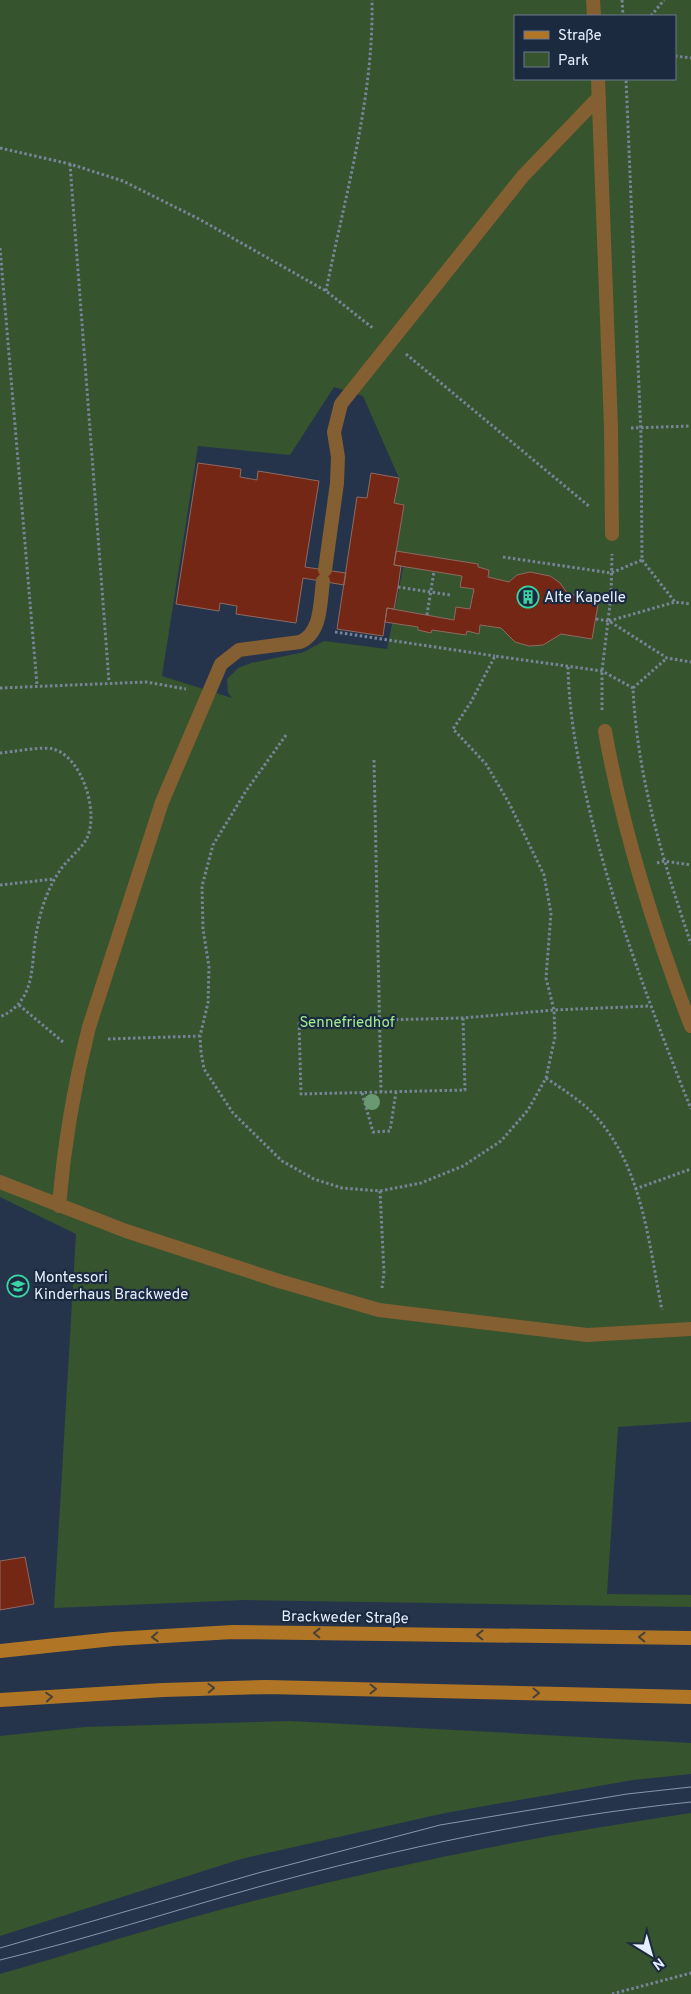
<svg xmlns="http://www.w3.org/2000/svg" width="691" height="1994" viewBox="0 0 691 1994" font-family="Overpass,sans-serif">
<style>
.green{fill:#36542e;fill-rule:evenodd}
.building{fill:#742715;stroke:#8d6a62}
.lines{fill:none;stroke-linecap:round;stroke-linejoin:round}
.path{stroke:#788498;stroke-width:3;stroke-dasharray:2.5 2.5;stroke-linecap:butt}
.service{stroke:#845f32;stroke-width:14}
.secondary{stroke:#b07625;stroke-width:14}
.tram{stroke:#8a95a8;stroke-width:1}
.tree{fill:#6a9870}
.oneway{stroke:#484138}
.labels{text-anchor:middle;stroke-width:4.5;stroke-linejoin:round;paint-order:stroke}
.poi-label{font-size:15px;fill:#e6efff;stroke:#1c2a40;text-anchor:start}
.park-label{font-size:15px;fill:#a1ea8e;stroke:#1c2a40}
.street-label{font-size:15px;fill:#e6efff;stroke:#1c2a40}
</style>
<rect width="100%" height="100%" fill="#26344b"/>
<!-- green -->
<path class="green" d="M0,0H691V1422L618,1427L607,1594L691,1595V1607L245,1600L54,1608L76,1234L0,1197ZM515,16H675V79H515ZM334,387L363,396L399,478L394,503L404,505L396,551L406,553L387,649L324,641L304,652L251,663L238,668L227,679L228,693L232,698L162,676L198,446L290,455Z
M289,1721L691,1743V1774L633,1780L445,1813L241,1859L0,1936V1736L85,1727Z
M691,1813V1994H0V1974C87,1949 174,1921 261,1899C403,1863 546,1834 691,1813Z"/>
<!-- building -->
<path class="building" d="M198,463L241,469L240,477L257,480L258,471L319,481L305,567L346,573L344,585L303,578L296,623L236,614L237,606L220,603L219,611L176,604Z
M371,473L399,478L394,503L404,505L394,565L401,566L398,587L394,609L387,608L383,636L337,629L357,497L367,498Z
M396,551L478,564V567L489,570L488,577L509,582L517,575L530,572L550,576L560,583L568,594L599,599L592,639L561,634L543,645L529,646L515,642L501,628L480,625L479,634L467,631L466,635L432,630L431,633L418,630V627L385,622L387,608L454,620L456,607L470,609L474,589L460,587L462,576L394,565Z
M25,1557L34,1604L0,1610V1561Z"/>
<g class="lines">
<!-- path -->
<path class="path" d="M622,0L623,16
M651,16L664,0
M675,56L691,58
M0,148L70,164L123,181L199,219L326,291L374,329
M70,164L109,682
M0,248L37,685
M326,291C345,195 374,98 372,0
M406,354L590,507
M631,428L691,426
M503,557L611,573L642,560L641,435L626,79
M642,560L675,602
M398,587L450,595
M427,615L434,571
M596,619L609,621L667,658L691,662
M609,621L675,602L691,604
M335,632L495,656
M568,667C569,715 578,762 589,808C614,912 652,1011 691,1109
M0,688L146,682L186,689
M633,688L667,658
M602,710V671L611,596L612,554
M286,735L246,791L213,845L202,886L203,929L209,967L208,1003L200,1036L201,1052L204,1069L233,1113L282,1161L314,1179L342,1188L380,1191L421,1183L463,1166L501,1141L528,1110L546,1078L555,1037L554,1010L546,978L551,913L544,875L509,803L486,764L453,729L471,702L495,656L602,671L633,688C637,776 663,861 691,944
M0,753C12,752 44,746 53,749C83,757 100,815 86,840C79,851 68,859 61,869C49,886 42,905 38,925C29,960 40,999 0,1017
M374,760L381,1092
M657,863L664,861L691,865
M0,885L54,879
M19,1005L63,1042
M463,1018L465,1090L301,1094L299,1022L463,1018L554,1010L650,1006
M108,1039L200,1036
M546,1078C564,1090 583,1102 597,1118C643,1169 649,1246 662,1310
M362,1093L373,1132L390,1131L396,1092
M635,1189L691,1169
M380,1191L384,1273L382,1288
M612,1994L691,1973"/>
<!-- service -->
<path class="service" d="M593,0L594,16
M598,79L611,427L612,534
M325,570L337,483L338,457L334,432L341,404L523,176L599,97
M605,731C623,832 654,930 691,1026
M0,1182L126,1231L279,1281L379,1310L587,1335L691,1329
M59,1206C64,1145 74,1086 89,1027L162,802L221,664L239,650L300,642C322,633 320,602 323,581"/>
<!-- secondary -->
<path class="secondary" d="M0,1651L113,1639L233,1632L691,1638
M0,1700L163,1690L267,1687L691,1697"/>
<!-- tram -->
<path class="tram" d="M0,1948L258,1873L440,1825L627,1794L691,1787
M0,1960C87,1939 172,1911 258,1887C399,1848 545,1817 691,1802"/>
</g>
<!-- trees -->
<circle class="tree" cx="372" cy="1102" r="8"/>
<!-- one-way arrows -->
<defs><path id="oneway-chevron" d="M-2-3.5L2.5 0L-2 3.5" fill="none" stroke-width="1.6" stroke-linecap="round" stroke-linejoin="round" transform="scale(1.25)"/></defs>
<g class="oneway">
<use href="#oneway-chevron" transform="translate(317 1633) rotate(-179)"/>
<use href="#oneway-chevron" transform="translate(480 1635) rotate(-179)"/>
<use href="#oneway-chevron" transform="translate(155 1637) rotate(177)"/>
<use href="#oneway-chevron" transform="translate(642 1637) rotate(-179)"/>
<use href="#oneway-chevron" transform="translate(211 1688) rotate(-2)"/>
<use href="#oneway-chevron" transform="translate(373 1689) rotate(1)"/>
<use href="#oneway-chevron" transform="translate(536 1693) rotate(1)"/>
<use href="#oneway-chevron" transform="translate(49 1697) rotate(-4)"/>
</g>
<!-- icons -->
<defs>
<g id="building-ring" transform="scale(1.125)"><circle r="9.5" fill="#1c2a40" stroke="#3ad4a5" stroke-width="1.5"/><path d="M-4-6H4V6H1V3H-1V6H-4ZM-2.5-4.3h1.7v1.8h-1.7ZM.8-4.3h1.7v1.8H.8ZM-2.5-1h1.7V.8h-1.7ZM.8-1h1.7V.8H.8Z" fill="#3ad4a5"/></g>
<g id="school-ring" transform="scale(1.125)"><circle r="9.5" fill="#1c2a40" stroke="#3ad4a5" stroke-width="1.5"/><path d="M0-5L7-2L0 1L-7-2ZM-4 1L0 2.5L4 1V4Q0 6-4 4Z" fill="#3ad4a5"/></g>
</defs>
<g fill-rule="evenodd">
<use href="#building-ring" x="528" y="597"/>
<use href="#school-ring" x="18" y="1286"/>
</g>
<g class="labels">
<!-- poi labels -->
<g class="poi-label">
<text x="544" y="602">Alte Kapelle</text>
<text x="34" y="1282">Montessori<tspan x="34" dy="17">Kinderhaus Brackwede</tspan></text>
</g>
<!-- park labels -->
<g class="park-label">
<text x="347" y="1027">Sennefriedhof</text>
</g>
<!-- street labels -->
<g class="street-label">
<text transform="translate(345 1617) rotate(1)" y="5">Brackweder Straße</text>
</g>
</g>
<!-- legend -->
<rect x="514" y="15" width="162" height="65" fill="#1c2a40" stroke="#6d798c"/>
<rect x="524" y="31" width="25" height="8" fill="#b07625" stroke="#6d798c"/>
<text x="558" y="40" font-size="15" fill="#e6efff">Straße</text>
<rect x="524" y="52" width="25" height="15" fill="#36542e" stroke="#6d798c"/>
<text x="558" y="65" font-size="15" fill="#e6efff">Park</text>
<!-- north arrow -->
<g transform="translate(651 1954) rotate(143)" stroke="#1c2a40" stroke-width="4" paint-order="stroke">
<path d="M0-4L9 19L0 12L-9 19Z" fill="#e6efff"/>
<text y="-8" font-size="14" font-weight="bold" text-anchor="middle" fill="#e6efff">N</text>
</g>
</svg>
